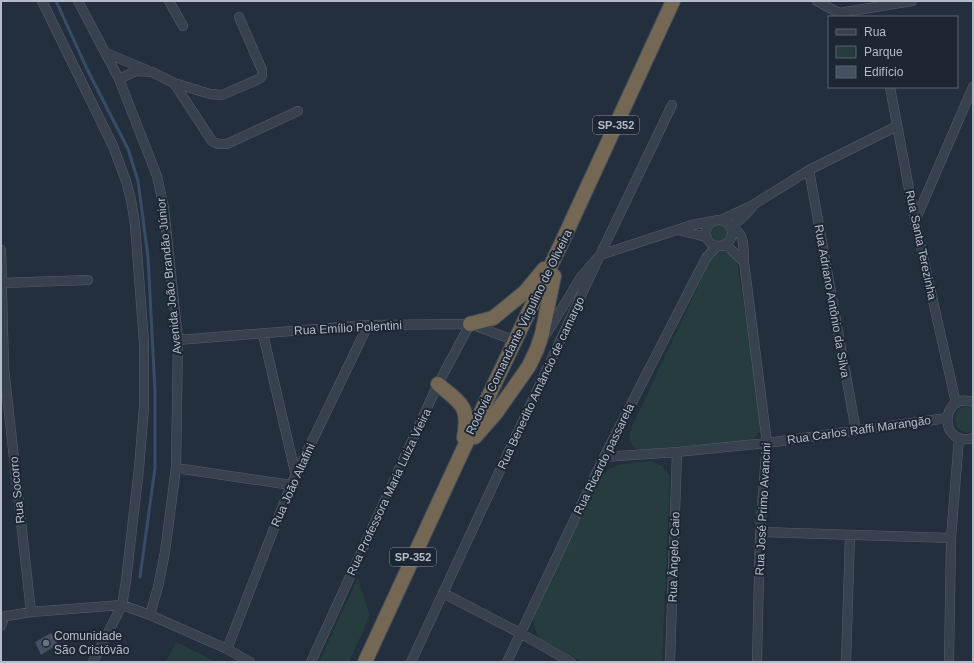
<svg xmlns="http://www.w3.org/2000/svg" width="974" height="663" viewBox="0 0 974 663" font-family="Helvetica,sans-serif">
<style>
.green{fill:#263c3f}
.lines{fill:none;stroke-linecap:round;stroke-linejoin:round}
.stream{stroke:#394c67;stroke-width:3}
.building{fill:#455162}
.minor-casing{stroke:#565f6c;stroke-width:10}
.highway-casing{stroke:#434c59;stroke-width:16}
.minor{stroke:#38414e;stroke-width:9}
.highway{stroke:#746855;stroke-width:14}
.worship-dot{fill:#6b7280;stroke:#1d2633;stroke-width:1.5}
.labels{text-anchor:middle;stroke-width:4;stroke-linejoin:round;paint-order:stroke}
.shield{fill:#1d2633;stroke:#878f9c;stroke-width:1}
.shield-label{font-size:11px;font-weight:bold;fill:#b4bcc9}
.street-label{font-size:12px;fill:#b4bcc9;stroke:#1d2633}
.poi-label{font-size:12px;fill:#b4bcc9;stroke:#1d2633;text-anchor:start}
</style>
<rect width="100%" height="100%" fill="#242f3e"/>
<!-- green -->
<path class="green" d="M712 233a9 9 0 1 1 18 0a9 9 0 1 1-18 0Z
M723,251L731,254L737,263L762,418L761,431L751,440L638,450C629,442 628,438 632,426L707,267C711,260 714,253 723,251Z
M966,406L973,408V431C955,438 946,411 966,406Z
M650,461L662,466L670,476L662,662H583L540,639C534,630 532,622 534,612L600,478C613,461 630,464 650,461Z
M358,578L370,616L349,662H319Z
M176,642L216,662H166Z"/>
<g class="lines">
<!-- stream -->
<path class="stream" d="M56,1L87,69L128,149L138,181L148,257L155,391V468L140,577"/>
</g>
<!-- building -->
<path class="building" d="M51,633L58,644L41,655L35,642Z"/>
<g class="lines">
<!-- minor casing -->
<g class="minor-casing">
<path id="minor" d="M42,1L113,146L126,181L131,200L135,224L144,343V407L139,468L126,581L122,605L93,662
M78,1L119,79L157,176L164,208L178,340L176,468L165,552L158,587L150,615
M169,1L183,26
M817,1L839,13L842,16
M839,13L912,1
M106,53L147,70
M119,79L136,71L152,72L174,83L210,94L222,95L259,79L262,76V70L239,17
M174,83L212,141L218,144H227L298,111
M890,87L915,221L956,403
M809,170L856,431
M706 233a13 13 0 1 1 26 0a13 13 0 1 1-26 0Z
M721,220L753,205L809,170L897,126
M915,221L973,87
M730,227C740,221 746,215 753,206
M731,227C746,234 743,246 744,262L767,443L760,532L757,662
M678,230L706,237
M725,244L744,262
M1,250L4,368L31,612
M2,283L88,280
M263,334L296,476
M545,336L581,277L600,255L692,225L713,221
M178,340L368,325L470,324L516,341
M973,402C940,391 938,448 973,438
M604,457L677,452L767,443L947,418
M176,468L291,485
M760,532L951,538
M443,593L520,633L571,662
M1,617L31,612L122,605L150,615L227,649L250,662
M1,626L5,616
M227,649L291,485L368,325
M311,662L438,384L470,324
M411,662L600,255L672,105
M507,662L604,457L706,258L717,246
M670,662L677,452
M846,662L850,535
M949,662L951,538L959,438"/>
</g>
<!-- highway casing -->
<g class="highway-casing">
<path id="highway" d="M470,324L493,318L525,292L544,269
M438,384C461,404 470,405 464,438
M475,437L496,413L529,366L537,349L542,334L554,276
M365,662L462,452L562,242L673,1"/>
</g>
<!-- minor -->
<use href="#minor" class="minor"/>
<!-- highway -->
<use href="#highway" class="highway"/>
</g>
<!-- markers -->
<circle class="worship-dot" cx="46" cy="643" r="4"/>
<g class="labels">
<!-- shield labels -->
<g class="shield">
<rect x="593" y="116" width="46" height="18" rx="3"/>
<rect x="390" y="548" width="46" height="18" rx="3"/>
</g>
<g class="shield-label">
<text x="616" y="129">SP-352</text>
<text x="413" y="561">SP-352</text>
</g>
<!-- street labels -->
<g class="street-label">
<text transform="translate(921 245) rotate(78)" y="4">Rua Santa Terezinha</text>
<text transform="translate(169 276) rotate(-96)" y="4">Avenida João Brandão Júnior</text>
<text transform="translate(832 301) rotate(80)" y="4">Rua Adriano Antônio da Silva</text>
<text transform="translate(348 328) rotate(-3)" y="4">Rua Emílio Polentini</text>
<text transform="translate(519 332) rotate(-64)" y="4">Rodovia Comandante Virgulino de Oliveira</text>
<text transform="translate(541 383) rotate(-65)" y="4">Rua Benedito Amâncio de camargo</text>
<text transform="translate(859 430) rotate(-8)" y="4">Rua Carlos Raffi Marangão</text>
<text transform="translate(604 459) rotate(-64)" y="4">Rua Ricardo passarela</text>
<text transform="translate(293 485) rotate(-66)" y="4">Rua João Altafini</text>
<text transform="translate(17 490) rotate(-96)" y="4">Rua Socorro</text>
<text transform="translate(389 492) rotate(-65)" y="4">Rua Professora Maria Luiza Vieira</text>
<text transform="translate(763 509) rotate(-87)" y="4">Rua José Primo Avancini</text>
<text transform="translate(674 557) rotate(-88)" y="4">Rua Ângelo Caio</text>
</g>
<!-- poi labels -->
<g class="poi-label">
<text x="54" y="640">Comunidade<tspan x="54" dy="14">São Cristóvão</tspan></text>
</g>
</g>
<!-- border -->
<rect width="974" height="663" fill="none" stroke="#b4bcc9" stroke-width="4"/>
<!-- legend -->
<rect x="828" y="16" width="130" height="72" fill="#1d2633" stroke="#59626f"/>
<rect x="836" y="29" width="20" height="6" fill="#38414e" stroke="#59626f"/>
<text x="864" y="36" font-size="12" fill="#b4bcc9">Rua</text>
<rect x="836" y="46" width="20" height="12" fill="#263c3f" stroke="#59626f"/>
<text x="864" y="56" font-size="12" fill="#b4bcc9">Parque</text>
<rect x="836" y="66" width="20" height="12" fill="#455162" stroke="#59626f"/>
<text x="864" y="76" font-size="12" fill="#b4bcc9">Edifício</text>
</svg>
